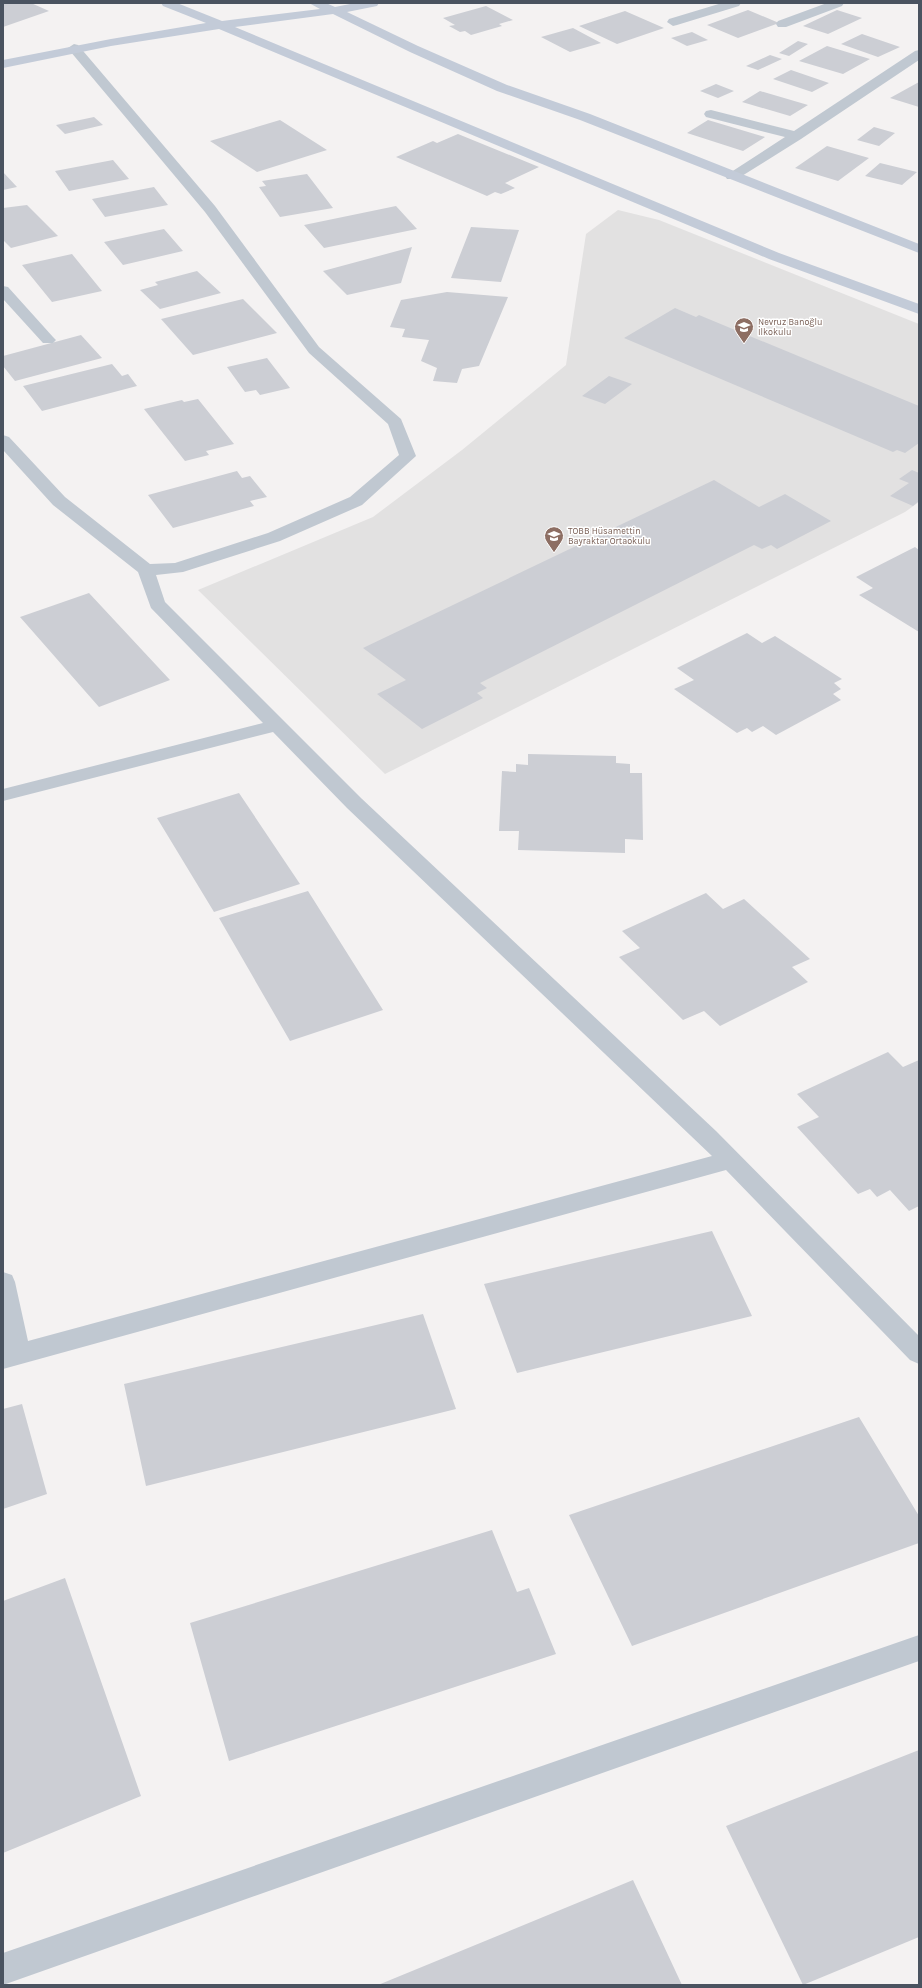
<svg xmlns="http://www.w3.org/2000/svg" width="922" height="1988" viewBox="0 0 922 1988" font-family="Karla,sans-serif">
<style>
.education{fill:#e2e1e1}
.building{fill:#ccced4}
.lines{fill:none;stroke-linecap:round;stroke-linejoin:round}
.street{fill:#c0c8d1;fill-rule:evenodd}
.secondary{fill:#c3cbd8;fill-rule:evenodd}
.labels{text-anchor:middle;stroke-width:3;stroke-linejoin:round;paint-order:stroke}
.far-education-label{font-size:9px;fill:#785e54;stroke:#fff;text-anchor:start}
</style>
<rect width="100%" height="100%" fill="#f4f2f2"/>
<!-- education -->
<path class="education" d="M618,210L659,220L919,324V502L905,512L385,774L198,590L373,517L462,450L566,365L586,234Z"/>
<!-- building -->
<path class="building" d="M3,3H31L49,11L3,27Z
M486,6L513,20L499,24L502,26L471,35L465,31L460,32L449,26L455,25L443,18Z
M748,10L779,23L738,38L707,25Z
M837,10L862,18L828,34L803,26Z
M625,11L664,28L617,44L579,26Z
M573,28L601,43L570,52L541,37Z
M692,32L708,40L687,46L671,38Z
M862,34L900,47L878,57L841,44Z
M798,41L808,44L789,56L779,53Z
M827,46L870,59L843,74L799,61Z
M770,55L782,59L758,70L746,66Z
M791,70L829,83L812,92L773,79Z
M919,82V107L890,98Z
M716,84L734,91L718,98L700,91Z
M760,91L808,105L790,116L742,102Z
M94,117L103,125L65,134L56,125Z
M280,120L327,150L257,172L210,141Z
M708,120L765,137L743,151L687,133Z
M874,127L895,133L879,146L857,140Z
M458,134L539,167L505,183L515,188L501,194L495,192L487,196L396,157L433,141L437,143Z
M827,146L869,158L838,181L795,168Z
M113,160L129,179L69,191L55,171Z
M880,163L917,172L902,185L865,176Z
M3,172L17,187L3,190Z
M307,174L333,208L280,217L259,187L266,186L262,181Z
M154,187L168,205L105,217L92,199Z
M27,205L58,236L11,248L3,240V208Z
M396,206L417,229L324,248L304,225Z
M471,227L519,230L501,282L451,278Z
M164,229L183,251L123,265L104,242Z
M412,247L401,283L347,295L323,271Z
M72,254L102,291L52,302L22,265Z
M197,271L221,293L160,309L140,290L158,285L155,282Z
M447,292L508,297L479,366L462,369L457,383L433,381L437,368L421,361L429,340L402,337L405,329L390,327L401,300Z
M243,299L277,333L193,355L161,319Z
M675,308L696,317L699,315L919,406V443L905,453L897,450L893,452L624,338Z
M81,335L102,358L15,381L3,366V356Z
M267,358L290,388L260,395L256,390L245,392L227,367Z
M112,364L122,376L128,374L137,386L42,411L23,386Z
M609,376L632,384L605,404L582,396Z
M198,399L234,444L206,451L209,455L185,461L144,409L182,400L184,402Z
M912,470L919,473V501L913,506L890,496L909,483L899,479Z
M237,471L242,478L250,476L267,497L250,501L254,506L173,528L148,495Z
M714,480L759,507L785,494L831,521L777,549L771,545L762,549L754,545L480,683L487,688L477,693L483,698L422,729L377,694L406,680L363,648Z
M915,547L919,550V632L859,595L873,588L856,577Z
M89,593L170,680L99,707L20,617Z
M747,633L762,643L775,636L842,679L834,683L841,689L833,694L841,700L776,735L763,726L752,732L747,728L737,733L674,689L694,680L677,668Z
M528,754L616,756V763L630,764V773H642L643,840L625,839V853L518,850L519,831H499L502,771L516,772V764L528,765Z
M239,793L300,884L214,912L157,818Z
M308,891L383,1010L290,1041L219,918Z
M706,893L723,909L744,899L810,959L792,967L808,982L720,1026L704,1011L683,1020L619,957L640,948L622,931Z
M888,1052L903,1067L919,1060V1206L909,1211L890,1190L877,1197L870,1189L858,1194L797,1127L819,1117L797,1094Z
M712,1231L752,1316L517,1373L484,1284Z
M423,1314L456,1409L146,1486L124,1384Z
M22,1404L47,1494L3,1509V1409Z
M859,1417L919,1516V1543L632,1646L569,1515Z
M492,1530L517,1592L529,1588L556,1654L229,1761L190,1623Z
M65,1578L141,1796L3,1853V1601Z
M919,1750V1937L803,1985L726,1826Z
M633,1880L682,1985H378Z"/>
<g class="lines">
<!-- street -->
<path class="street" d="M722,3H741L739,6L677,25L673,26L667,22L669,19Z
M827,3H844L842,6L786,27H778L776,24L778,21Z
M74,44L78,45L215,206L319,347L401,419L416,456L362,505L280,541L183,572L156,575L165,602L361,798L716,1131L919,1336V1364L910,1360L726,1170L3,1369V1272L12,1275L15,1282L28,1341L712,1156L347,808L273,732L3,801V789L263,723L151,608L138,572L53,505L3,450V435L9,437L65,497L150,564L175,563L268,533L350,497L399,455L388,424L309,353L205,212L70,51L68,48Z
M919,50V60L801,139L737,179H727L725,176L785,137L706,117L704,114L706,111L711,110L794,131L915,51Z
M3,286L8,287L53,337L56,340L53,343H43L3,299Z
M919,1635V1661L3,1985V1953Z"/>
<!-- secondary -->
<path class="secondary" d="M161,3H177L222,21L320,9L309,3H326L335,7L355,3H379L377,6L347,12L418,46L507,85L590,114L919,244V253L580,120L497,91L410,52L333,14L235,27L779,253L919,304V314L769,259L219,29L111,46L3,68V60L111,39L206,23L163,6Z"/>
</g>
<!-- icons -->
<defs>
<g id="school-pin" transform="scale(1)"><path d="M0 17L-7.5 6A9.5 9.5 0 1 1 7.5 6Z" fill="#8d6e63" stroke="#fff"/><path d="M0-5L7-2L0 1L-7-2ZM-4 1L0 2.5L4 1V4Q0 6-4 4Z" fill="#fff"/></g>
</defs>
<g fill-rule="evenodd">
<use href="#school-pin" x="744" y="327"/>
<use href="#school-pin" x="554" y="536"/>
</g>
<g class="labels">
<!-- far-education labels -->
<g class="far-education-label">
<text x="758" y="325">Nevruz Banoğlu<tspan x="758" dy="10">İlkokulu</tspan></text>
<text x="568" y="534">TOBB Hüsamettin<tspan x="568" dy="10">Bayraktar Ortaokulu</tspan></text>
</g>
</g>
<!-- border -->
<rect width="922" height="1988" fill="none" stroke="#4a5360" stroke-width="8"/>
</svg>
